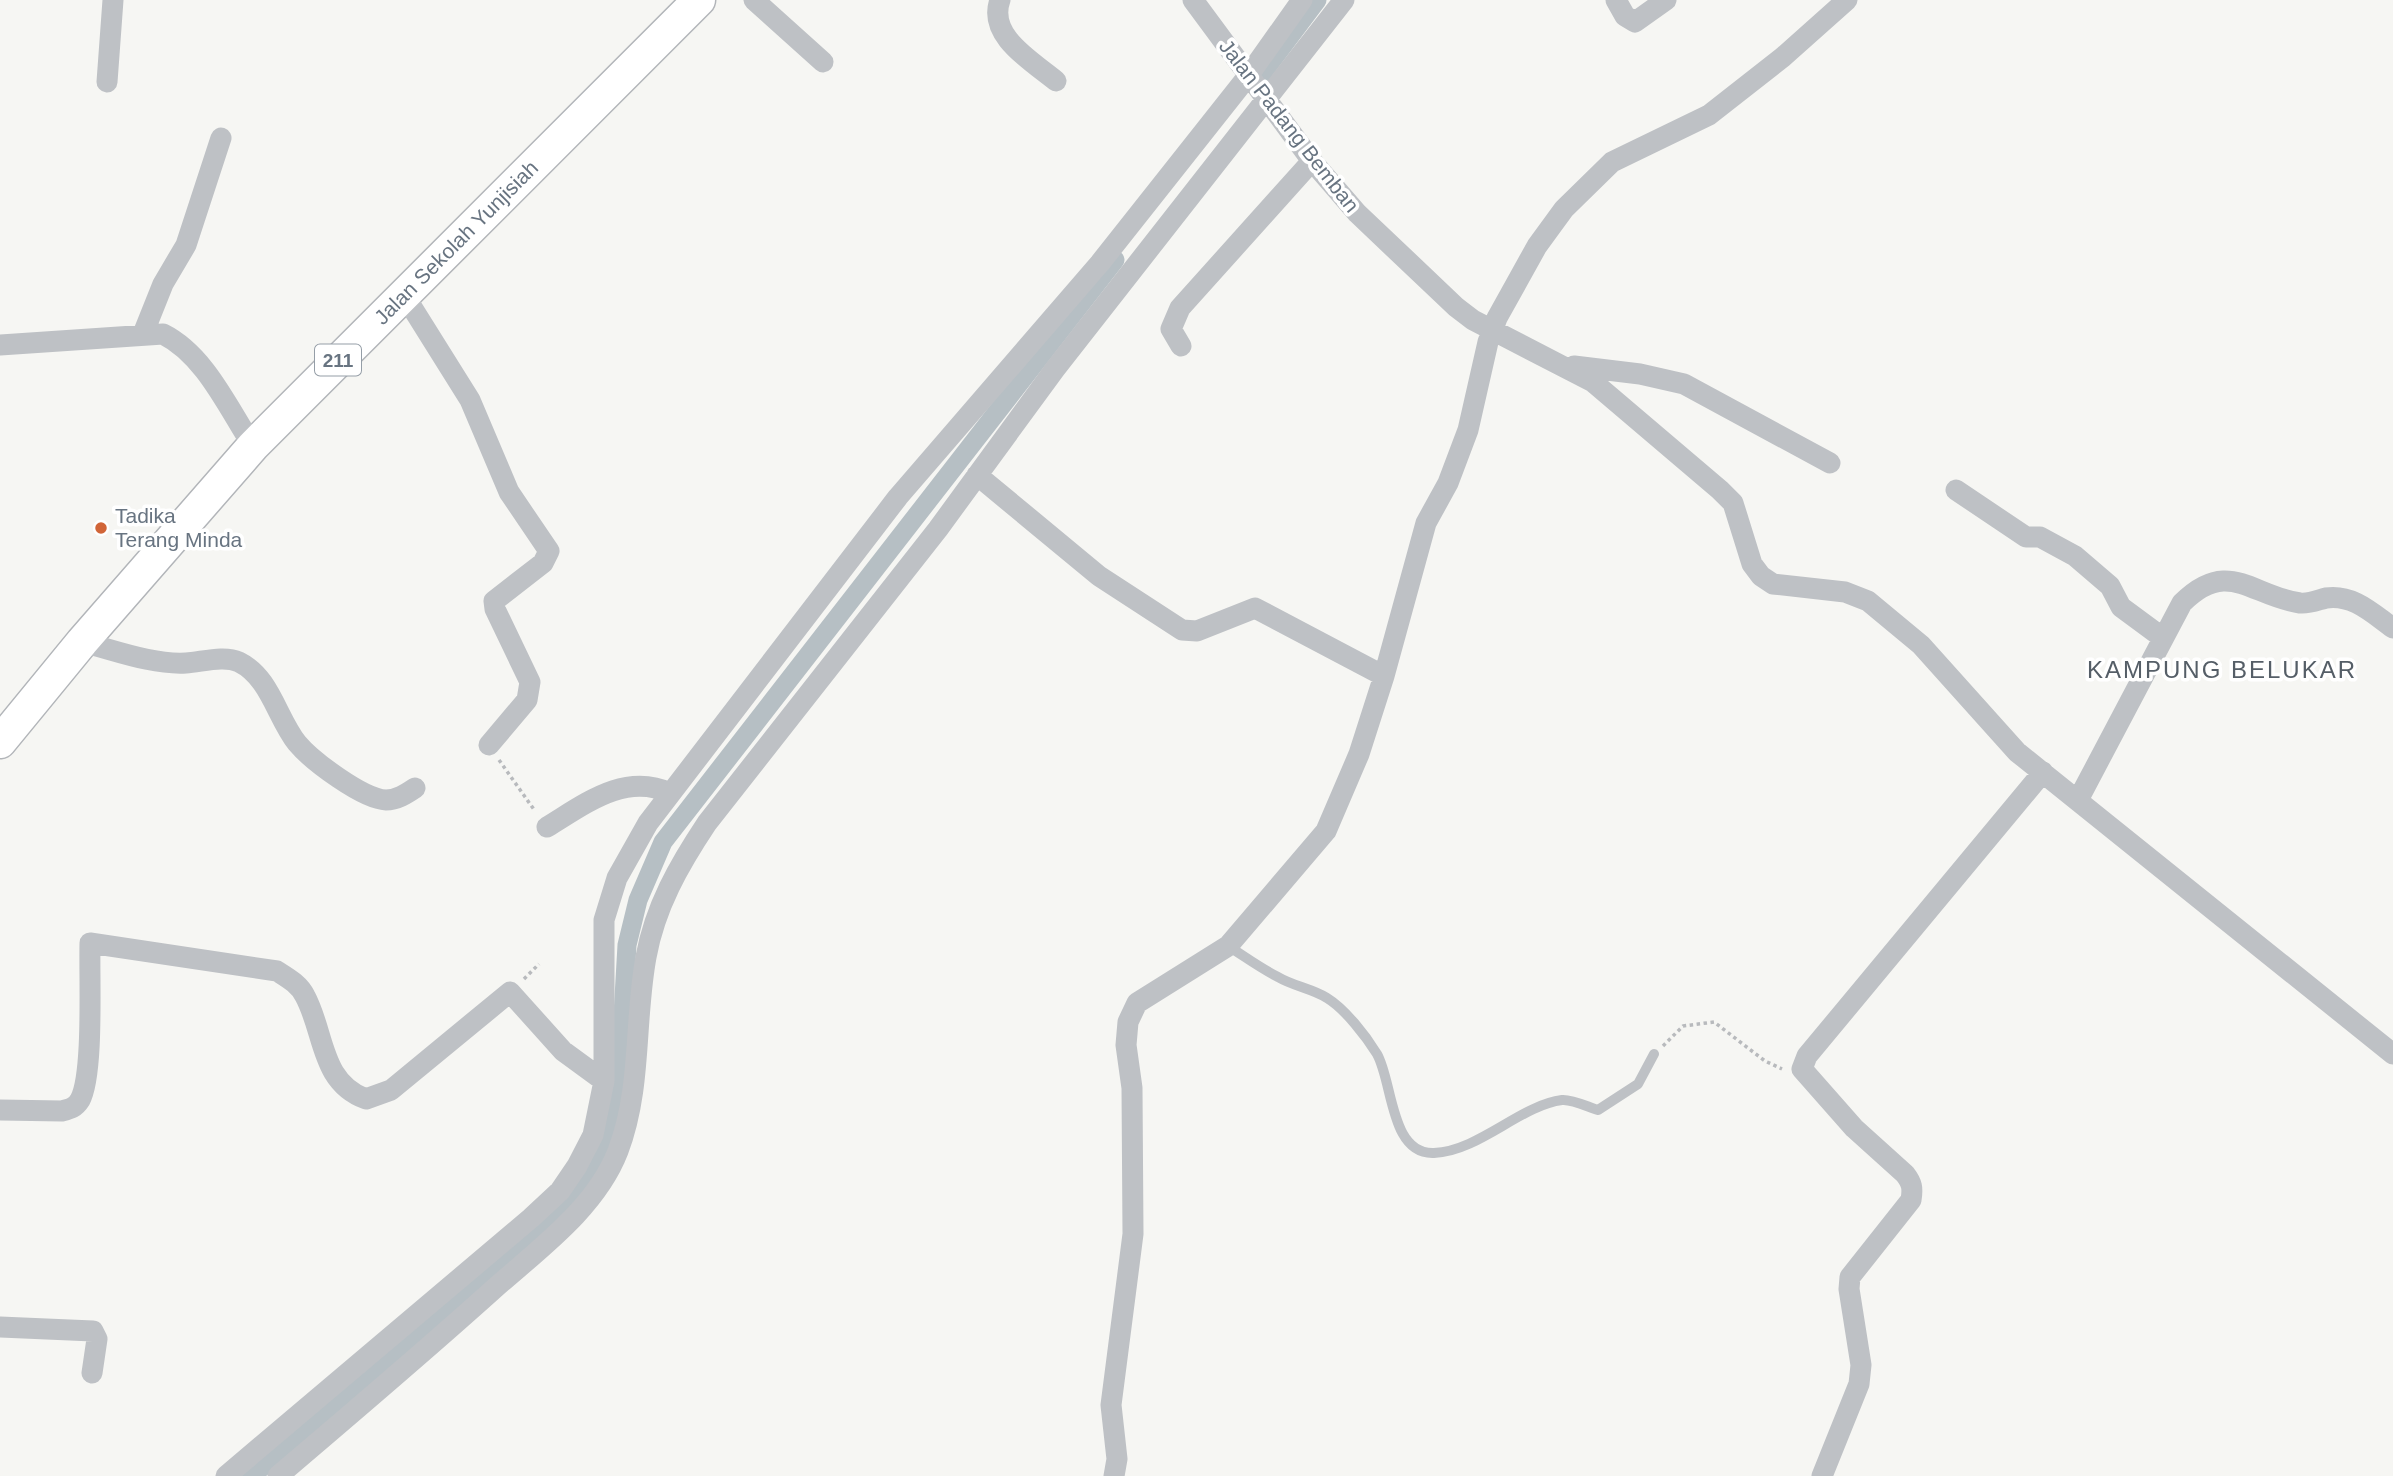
<svg xmlns="http://www.w3.org/2000/svg" width="2393" height="1476" viewBox="0 0 2393 1476" font-family="Arial,sans-serif">
<style>
.lines{fill:none;stroke-linecap:round;stroke-linejoin:round}
.canal{stroke:#b6bfc4;stroke-width:19}
.primary-casing{stroke:#b2b5b9;stroke-width:35}
.path{stroke:#b8babd;stroke-width:3.5;stroke-dasharray:3.5 3.5;stroke-linecap:butt}
.lane{stroke:#bec1c5;stroke-width:10}
.street{stroke:#bec1c5;stroke-width:21}
.primary{stroke:#fff;stroke-width:32}
.poi-dot{fill:#d16538;stroke:#fff;stroke-width:2.5}
.labels{text-anchor:middle;stroke-width:7;stroke-linejoin:round;paint-order:stroke}
.shield{fill:#fff;stroke:#959ea7;stroke-width:2}
.shield-label{font-size:19px;font-weight:bold;fill:#687481}
.street-label{font-size:21px;fill:#687481;stroke:#fff}
.poi-label{font-size:21px;fill:#687481;stroke:#fff;text-anchor:start}
.quarter-label{font-size:24px;letter-spacing:2px;fill:#555e67;stroke:#fff}
</style>
<rect width="100%" height="100%" fill="#f6f6f3"/>
<g class="lines">
<!-- canal -->
<path class="canal" d="M1261,75L1317,0
M251,1476L305,1433L576,1195L593,1167L618,1102L627,945L638,900L663,842L1115,260"/>
<!-- primary casing -->
<g class="primary-casing">
<g id="primary">
<path id="s1" d="M0,742L82,642L253,446L699,0"/>
</g>
</g>
<!-- path -->
<path class="path" d="M499,760L535,811
M524,979L539,964
M1663,1046L1683,1026L1714,1022L1765,1061L1782,1069"/>
<!-- lane -->
<path class="lane" d="M1228,946C1244,956 1260,968 1278,977C1293,986 1313,989 1327,998C1345,1009 1366,1036 1377,1054C1393,1082 1390,1155 1434,1153C1479,1151 1521,1105 1562,1100C1572,1099 1588,1107 1598,1110L1638,1084L1654,1054"/>
<!-- street -->
<path class="street" d="M754,0L823,62
M1000,0C987,36 1032,61 1056,81
M1193,0L1312,161L1357,213L1456,307L1473,320L1593,382L1720,490L1733,503L1752,564L1761,576L1773,584L1845,592L1868,601L1921,645L2017,752L2393,1054
M1616,0L1625,16L1635,22L1666,0
M107,82L113,0
M403,293L470,400L509,492L549,551L543,563L494,601L495,609L530,682L527,700L489,745
M143,334L163,284L186,245L221,138
M0,345L163,334C205,355 228,408 253,446
M1181,346L1171,329L1180,308L1312,161
M1574,366L1640,374L1684,384L1830,463
M977,475L1099,576L1182,630L1197,631L1255,608L1384,676
M1956,490L2026,537H2040L2075,556L2110,586L2121,607L2163,638
M82,642C114,650 153,665 186,663C202,662 224,655 239,662C270,677 277,718 297,743C312,761 363,799 386,800C397,800 406,794 415,788
M2078,800L2182,603C2228,557 2251,596 2300,603C2309,604 2318,600 2326,598C2353,594 2372,613 2393,628
M547,827C585,804 625,772 670,793
M0,1110L62,1111C70,1109 75,1108 80,1100C94,1074 89,977 90,943L277,971C288,978 299,984 305,996C325,1033 320,1082 366,1099L391,1090L510,992L563,1051L604,1081
M0,1327L93,1331L97,1339L92,1373
M226,1476L531,1218L560,1191L577,1166L593,1135L604,1081V920L617,878L648,823L898,497L1100,263L1248,76L1302,0
M278,1476C351,1414 424,1352 495,1288C539,1249 596,1208 618,1151C642,1088 634,1022 646,957C655,907 679,865 707,823L938,529L1055,369L1344,0
M1114,1476L1117,1459L1111,1405L1133,1234L1132,1088L1126,1045L1128,1022L1137,1003L1228,946L1326,831L1359,754L1384,676L1426,523L1448,483L1468,430L1488,342L1497,318L1537,246L1564,209L1612,162L1709,115L1783,57L1847,0
M1822,1476L1859,1384L1861,1365L1849,1289L1850,1277L1911,1200C1913,1188 1912,1183 1905,1174L1854,1128L1802,1069L1807,1056L2043,772"/>
<!-- primary -->
<use href="#primary" class="primary"/>
</g>
<!-- markers -->
<circle class="poi-dot" cx="101" cy="528" r="7"/>
<g class="labels">
<!-- shield labels -->
<rect class="shield" x="315" y="344.5" width="46" height="31" rx="5"/>
<g class="shield-label">
<text x="338" y="367">211</text>
</g>
<!-- street labels -->
<g class="street-label">
<text transform="translate(1289 126) rotate(52)" y="7">Jalan Padang Bemban</text>
<text dy="7" stroke="none"><textPath href="#s1" startOffset="677">Jalan Sekolah Yunjisiah</textPath></text>
</g>
<!-- poi labels -->
<g class="poi-label">
<text x="115" y="523">Tadika<tspan x="115" dy="24">Terang Minda</tspan></text>
</g>
<!-- quarter labels -->
<g class="quarter-label">
<text x="2222" y="678">KAMPUNG BELUKAR</text>
</g>
</g>
</svg>
